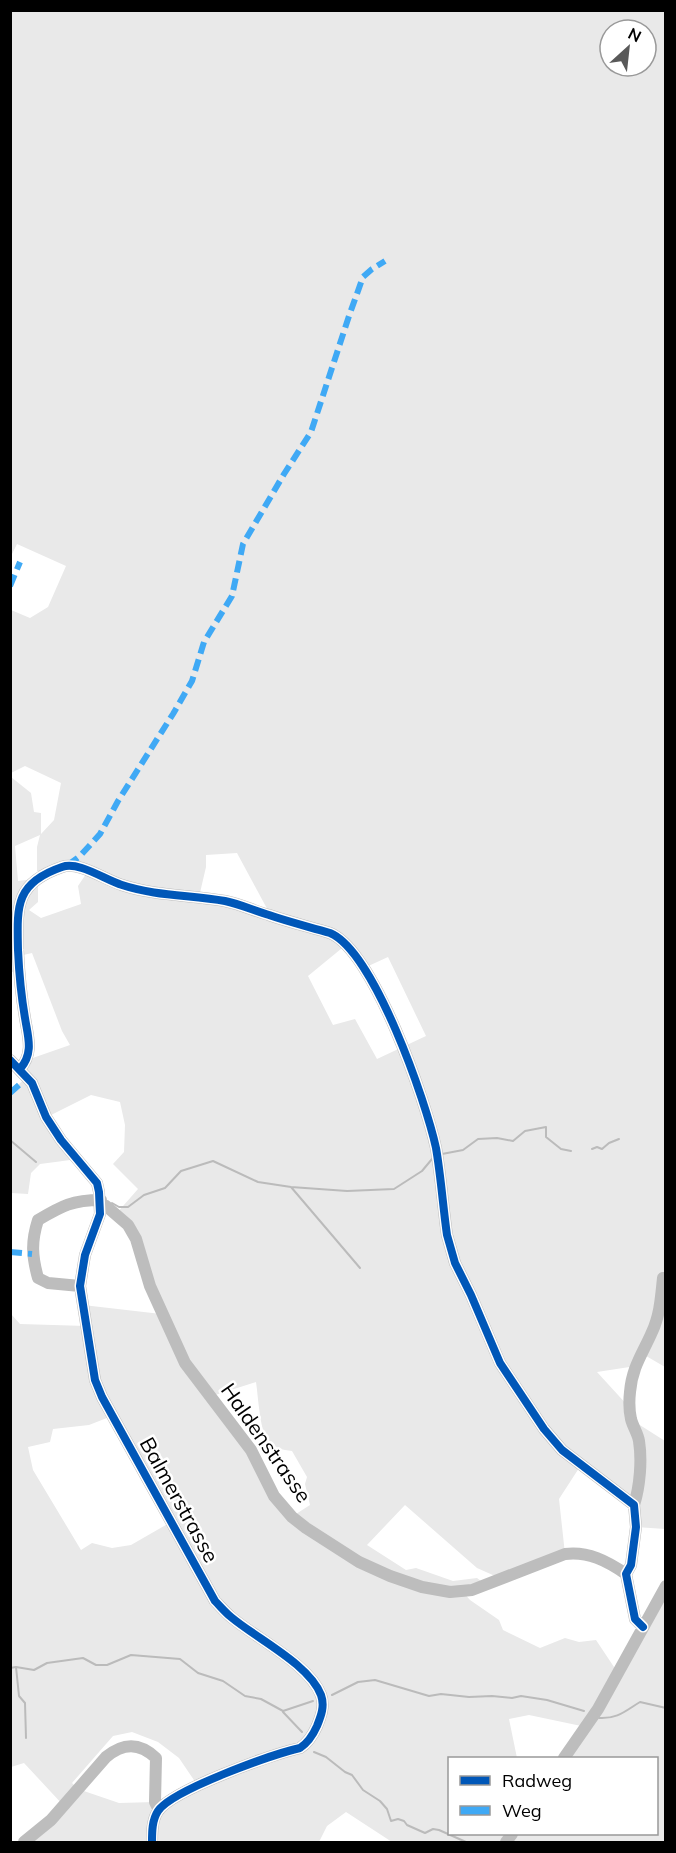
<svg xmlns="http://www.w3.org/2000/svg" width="676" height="1853" viewBox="0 0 676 1853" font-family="Mulish,sans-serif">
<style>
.green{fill:#e9e9e9;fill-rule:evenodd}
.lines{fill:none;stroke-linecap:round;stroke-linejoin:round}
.stream{stroke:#bbb;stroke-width:2}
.minor{stroke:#bdbdbd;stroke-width:12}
.quiet{stroke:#3fa9f5;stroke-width:6;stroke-dasharray:12 6;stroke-linecap:butt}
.cycleway-casing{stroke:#fff;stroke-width:11}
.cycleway{stroke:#0057b8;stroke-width:8}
.labels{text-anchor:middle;stroke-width:5;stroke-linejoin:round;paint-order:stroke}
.street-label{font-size:21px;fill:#000;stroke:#fff}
</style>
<rect width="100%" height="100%" fill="#fff"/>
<!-- green -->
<path class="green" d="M11,11H665V1367L641,1353L636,1366L597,1372L629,1407L632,1420L665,1441V1529L636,1527L635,1513L581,1465L559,1499L565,1554L495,1576L477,1568L405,1505L367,1545L406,1570L416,1568L453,1581L477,1578L481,1581L463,1592L470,1600L499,1620L503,1630L540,1648L565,1638L579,1642L596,1640L618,1673L665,1586V1842H392L346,1812L327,1826L319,1842H24L64,1806L24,1763L11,1767V1314L20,1324L86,1326L83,1305L161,1314L136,1239L116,1214L138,1189L113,1164L124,1152L125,1125L120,1102L91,1095L47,1117L78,1159L40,1164L31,1173L28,1194L11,1193V1091L27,1077L20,1069L27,1060L70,1045L62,1031L32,953L19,956V969L10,973L11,777L31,793L34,812L41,813V834L54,820L61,783L25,766L11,773V610L30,618L48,607L66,566L17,544L11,556ZM610,30H646V66H610ZM40,835L37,847V871L45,874L68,865L88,871L78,886L81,904L41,918L29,910L38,902V885L34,879L18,881L15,846ZM237,853L271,916L199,897L206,867V855ZM347,944L364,968L388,957L426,1036L377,1059L355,1019L333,1025L308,976ZM256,1382C258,1395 260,1430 267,1439C273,1448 283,1450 292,1451L307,1477L305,1484L310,1505L296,1514L274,1496L212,1396ZM112,1416L171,1522L131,1545L112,1548L92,1543L81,1550L33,1470L28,1447L50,1442L53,1429L89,1425ZM529,1715L586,1727L564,1758H656V1834H450V1758H517L509,1719ZM132,1732L158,1742L179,1758L198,1786L158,1809L155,1802L119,1803L78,1789L72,1783L113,1736Z"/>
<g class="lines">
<!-- stream -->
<path class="stream" d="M10,1140L36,1162
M592,1149L597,1147L602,1149L609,1143L619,1139
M442,1154L463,1150L478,1139L497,1138L513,1141L525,1131L546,1127V1137L561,1149L571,1151
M291,1187L360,1268
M112,1203L119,1207H128L144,1195L165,1188L181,1171L213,1161L258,1182L291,1187L347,1191L394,1189L422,1171L432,1159
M16,1667L19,1696L25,1703L26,1738
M10,1668L16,1667L34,1670L47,1663L83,1658L96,1665H107L131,1655L180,1659L198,1673L223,1681L245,1696L261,1699L283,1711L313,1701
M332,1695L358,1682L375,1680L429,1696L441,1694L469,1697L492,1696L512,1698L521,1696L547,1700L584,1711
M283,1712L302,1732
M599,1718C618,1719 625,1711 640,1702L666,1708
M314,1752L326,1757L345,1772L352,1775L363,1790L380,1801L387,1809L391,1821L398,1819L404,1821L407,1825L425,1833L433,1829L439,1830L466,1842"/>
<!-- minor -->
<path class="minor" d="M10,1060L32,1083L46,1117L61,1140L97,1183L99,1192L100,1214L85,1255L80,1286L95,1380L102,1397L215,1601C220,1606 225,1612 231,1617C257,1639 309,1664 321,1695C325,1706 321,1716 317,1726C313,1735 309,1742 300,1748C273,1754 172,1790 158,1811C152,1820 152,1832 152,1842
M20,1069C34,1053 28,1037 25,1018C21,995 19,972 18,950C17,906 15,883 62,867C79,861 105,880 122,885C155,896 191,895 225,901C240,904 255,911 269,915C289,922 310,927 330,933C374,951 426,1102 436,1148C441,1177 443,1207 447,1235L455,1263L471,1295L500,1363L544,1429L562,1450L634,1505L636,1527L631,1565L626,1574L635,1619L643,1627
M101,1205L106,1206L128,1225L136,1239L150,1286L185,1363L251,1450L274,1496L292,1517L306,1528L359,1562L390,1576L422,1587L450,1592L472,1590L565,1554C588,1551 607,1561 626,1574
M80,1286L48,1283L38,1278C32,1256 31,1242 38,1220C62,1206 72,1200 101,1200
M634,1505C640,1486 642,1460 639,1441C638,1434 633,1427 631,1419C629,1410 629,1401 630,1392C632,1367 643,1353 652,1332C660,1315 661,1297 663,1278
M564,1758L598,1709L666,1586
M24,1842L51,1820L106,1757C123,1743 139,1742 156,1758L155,1802L159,1810
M506,1842L512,1834"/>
<!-- quiet -->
<path class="quiet" d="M10,586L20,562
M68,865L80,856L100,834L118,801L173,714L192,681L204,642L232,596L243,544L284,474L311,432L349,316L363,277L372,269L385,261
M10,1093L28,1077
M10,1252L32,1254"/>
<!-- cycleway casing -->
<g class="cycleway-casing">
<path id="cycleway" d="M10,1060L32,1083L46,1117L61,1140L97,1183L99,1192L100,1214L85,1255L80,1286L95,1380L102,1397L215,1601C220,1606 225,1612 231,1617C257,1639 309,1664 321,1695C325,1706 321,1716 317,1726C313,1735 309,1742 300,1748C273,1754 172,1790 158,1811C152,1820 152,1832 152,1842
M20,1069C34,1053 28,1037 25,1018C21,995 19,972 18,950C17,906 15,883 62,867C79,861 105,880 122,885C155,896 191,895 225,901C240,904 255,911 269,915C289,922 310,927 330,933C374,951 426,1102 436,1148C441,1177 443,1207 447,1235L455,1263L471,1295L500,1363L544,1429L562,1450L634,1505L636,1527L631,1565L626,1574L635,1619L643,1627"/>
</g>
<!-- cycleway -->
<use href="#cycleway" class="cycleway"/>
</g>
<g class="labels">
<!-- street labels -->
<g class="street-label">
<text transform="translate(266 1443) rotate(55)" y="7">Haldenstrasse</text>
<text transform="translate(179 1500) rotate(61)" y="7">Balmerstrasse</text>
</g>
</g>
<!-- border -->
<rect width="676" height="1853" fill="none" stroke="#000000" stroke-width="24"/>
<!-- legend -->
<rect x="448" y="1757" width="210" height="78" fill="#ffffff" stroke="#999999" stroke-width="1.5"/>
<rect x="460" y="1776" width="30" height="9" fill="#0057b8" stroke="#999999" stroke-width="1.5"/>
<text x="502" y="1787" font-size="18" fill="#000000">Radweg</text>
<rect x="460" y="1806" width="30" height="9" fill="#3fa9f5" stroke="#999999" stroke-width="1.5"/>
<text x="502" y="1817" font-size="18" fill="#000000">Weg</text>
<!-- north arrow -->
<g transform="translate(628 48) rotate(27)"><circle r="28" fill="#ffffff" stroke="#999999" stroke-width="1.5"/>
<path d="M0-4.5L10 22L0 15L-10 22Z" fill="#595959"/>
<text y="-9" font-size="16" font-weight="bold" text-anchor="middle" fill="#000000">N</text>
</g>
</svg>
